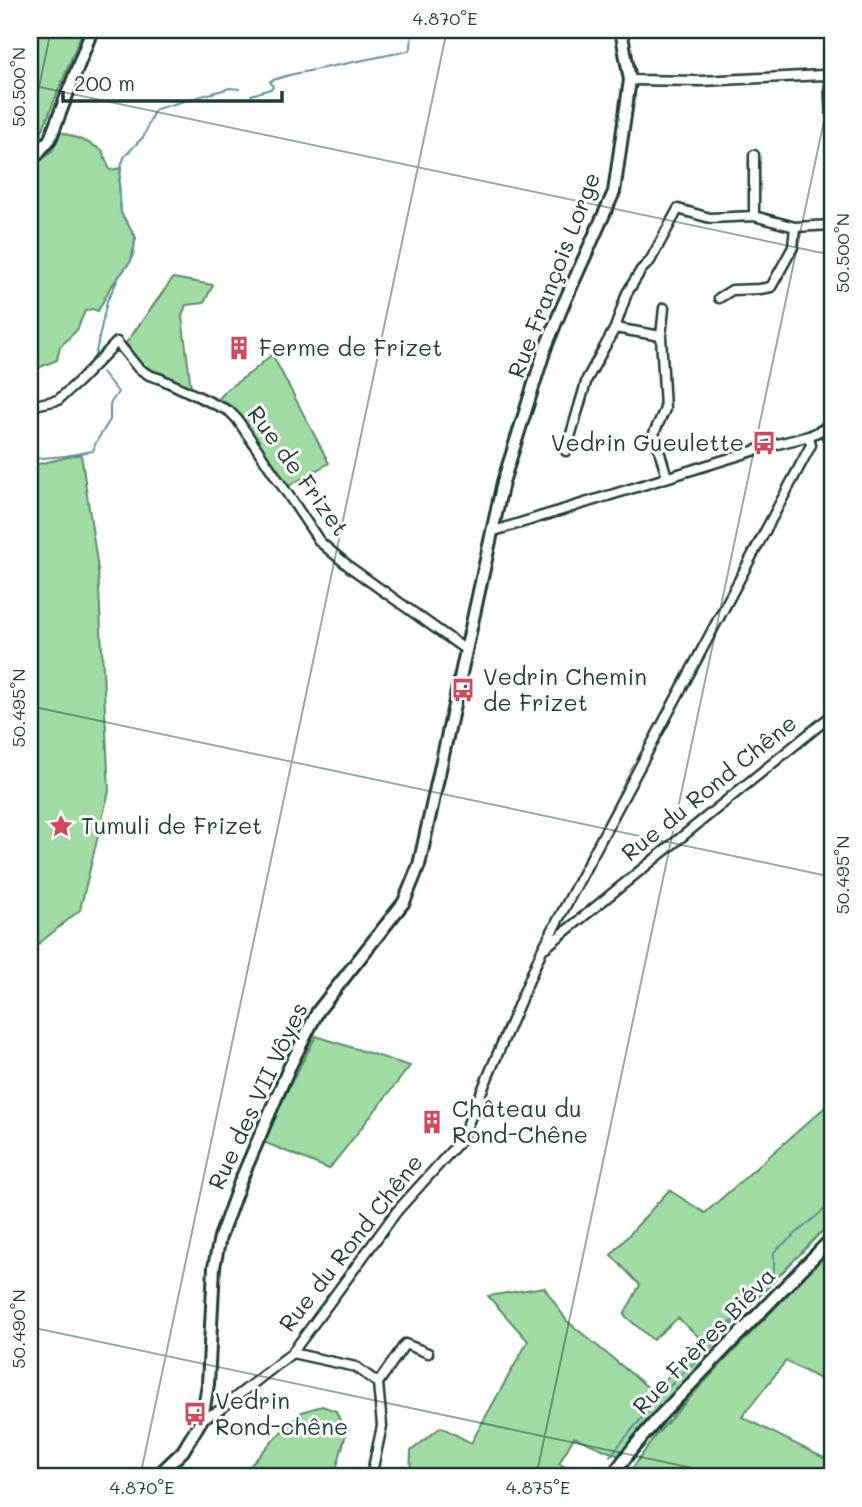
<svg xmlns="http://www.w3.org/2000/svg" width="862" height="1507" viewBox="0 0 862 1507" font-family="Mali,sans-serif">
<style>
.green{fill:#9fdba3;stroke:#5f8c6c;stroke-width:2}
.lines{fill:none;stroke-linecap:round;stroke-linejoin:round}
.stream{stroke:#618fa2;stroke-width:2}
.minor-casing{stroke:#1f3d34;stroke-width:13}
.tertiary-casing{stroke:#1f3d34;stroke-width:16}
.minor{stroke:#fff;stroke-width:8}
.tertiary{stroke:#fff;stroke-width:10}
.ticks{fill:none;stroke:#1f3d34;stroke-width:2;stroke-opacity:0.45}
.labels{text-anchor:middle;stroke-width:6;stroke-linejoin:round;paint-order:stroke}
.street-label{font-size:23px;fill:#1f3d34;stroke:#fff}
.poi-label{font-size:23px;fill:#1f3d34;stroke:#fff;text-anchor:start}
.neatline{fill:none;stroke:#1f3d34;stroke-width:2.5}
.ticks-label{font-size:18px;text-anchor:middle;fill:#1f3d34}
</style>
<rect width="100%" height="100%" fill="#fff"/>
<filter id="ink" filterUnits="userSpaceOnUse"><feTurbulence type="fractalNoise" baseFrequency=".0143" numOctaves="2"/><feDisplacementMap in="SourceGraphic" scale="14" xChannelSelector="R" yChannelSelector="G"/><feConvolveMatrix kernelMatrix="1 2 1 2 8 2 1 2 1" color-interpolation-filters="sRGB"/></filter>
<g filter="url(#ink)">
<!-- green -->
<path class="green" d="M30,30H83L36,146L30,155Z
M61,132L89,143L102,150L110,170L121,168L119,183L121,213L136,238L131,261L110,288L98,311L92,309L85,311L77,330L60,347L57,360L33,370L30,367V171L52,151Z
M173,278L213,285L204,303L186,305L182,316L191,388L144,368L126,343Z
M272,354L329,463L287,487L235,412L218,400L227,389L253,371Z
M81,454L98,569L109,791L80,910L30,951V466Z
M316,1036L410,1066L329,1169L261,1141Z
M832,1101V1221L715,1342L700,1368L657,1409L619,1456L574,1437L559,1464L579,1473L577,1477H410L411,1451L441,1427L471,1443L528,1341L488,1296L544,1287L567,1321L655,1393L699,1337L678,1318L653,1340L624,1315L640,1285L611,1255L669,1190L705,1213Z
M832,1248V1372L827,1383L786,1361L742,1417L832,1462L825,1477H626L656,1435L694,1393Z
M322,1406L336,1411L346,1434L334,1477H240L274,1439L302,1412Z"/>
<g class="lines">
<!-- stream -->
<path class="stream" d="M251,95L271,89L273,87L270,81L289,75L408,51L411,48L412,30
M94,361L107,301L120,275L131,261L134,252L135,235L121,213L119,183L122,163L125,156L144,136L153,113L156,109L230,88L239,89
M30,459L65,456L93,451L96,442L110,420V404L118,392L102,372
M610,1456L657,1400L680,1375L697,1360L696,1351L738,1316L774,1271V1252L832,1203"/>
<!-- minor casing -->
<g class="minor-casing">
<path id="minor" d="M630,80L701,81L823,75L832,78
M754,155V216
M719,298L732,290L760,289L771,287L793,247L795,227
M661,336L664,308
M30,406L58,400L79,381L117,342L138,368L149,375L161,379L229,411L237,419L320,542L351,568L466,650
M566,451L587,379L615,328
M667,477L654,433L665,409L661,336L615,328L627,293L641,270L650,261L678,209L710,218L754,216L795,227L832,225
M491,532L766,447L809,436L826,428
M546,947L832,715
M292,1353L356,1367L378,1383L382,1426L371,1477
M378,1383L405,1344L428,1353
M202,1419L218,1411L292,1353L397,1211L461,1140L541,952L811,445L809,436"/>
</g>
<!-- tertiary casing -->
<g class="tertiary-casing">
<path id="tertiary" d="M832,83L831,89L832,111
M30,162L50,139L92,30
M832,425L826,428L832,446
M156,1477L183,1451L202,1419L208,1384L214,1267L220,1237L240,1182L289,1068L318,1011L404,902L419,865L503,482L545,349L563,305L614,192L630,80L621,30
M611,1477L633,1448L660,1416L832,1238"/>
</g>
<!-- minor -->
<use href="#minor" class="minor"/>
<!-- tertiary -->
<use href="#tertiary" class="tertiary"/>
</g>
</g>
<!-- ticks -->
<path class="ticks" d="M30,85L832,255M30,130L51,30M30,706L832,877M30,1327L735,1477M140,1477L447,30M536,1477L832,83"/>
<!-- icons -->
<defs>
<g id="building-bare" transform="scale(1.89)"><path d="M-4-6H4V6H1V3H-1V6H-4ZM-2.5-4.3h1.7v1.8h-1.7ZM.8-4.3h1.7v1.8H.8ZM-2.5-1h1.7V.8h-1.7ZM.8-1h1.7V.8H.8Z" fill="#d1495b" stroke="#fff" stroke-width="2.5" paint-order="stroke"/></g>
<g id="bus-bare" transform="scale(1.89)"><path d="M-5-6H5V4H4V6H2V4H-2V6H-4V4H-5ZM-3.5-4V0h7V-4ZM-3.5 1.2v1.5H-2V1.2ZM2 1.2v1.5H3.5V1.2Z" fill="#d1495b" stroke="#fff" stroke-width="2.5" paint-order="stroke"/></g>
<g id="sight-bare" transform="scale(1.89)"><path d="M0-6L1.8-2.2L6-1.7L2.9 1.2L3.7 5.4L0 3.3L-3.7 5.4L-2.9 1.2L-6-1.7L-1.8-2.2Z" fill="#d1495b" stroke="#fff" stroke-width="2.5" paint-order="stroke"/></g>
</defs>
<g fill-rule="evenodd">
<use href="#building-bare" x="239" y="348"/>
<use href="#bus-bare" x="764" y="443"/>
<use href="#bus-bare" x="463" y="690"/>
<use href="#sight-bare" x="61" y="826"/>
<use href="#building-bare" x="432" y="1122"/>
<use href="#bus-bare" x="195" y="1414"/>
</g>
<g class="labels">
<!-- street labels -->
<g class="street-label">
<text transform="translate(554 275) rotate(-69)" y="8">Rue François Lorge</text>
<text transform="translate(298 471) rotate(54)" y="8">Rue de Frizet</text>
<text transform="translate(709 788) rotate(-39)" y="8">Rue du Rond Chêne</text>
<text transform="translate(258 1096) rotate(-65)" y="8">Rue des VII Vôyes</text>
<text transform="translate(351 1243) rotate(-52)" y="8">Rue du Rond Chêne</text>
<text transform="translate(704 1341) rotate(-46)" y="8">Rue Frères Biéva</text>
</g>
<!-- poi labels -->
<g class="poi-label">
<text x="259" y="356">Ferme de Frizet</text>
<text x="744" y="451" text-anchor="end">Vedrin Gueulette</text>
<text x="483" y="685">Vedrin Chemin<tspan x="483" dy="26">de Frizet</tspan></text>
<text x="81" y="834">Tumuli de Frizet</text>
<text x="452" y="1117">Château du<tspan x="452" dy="26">Rond-Chêne</tspan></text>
<text x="215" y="1409">Vedrin<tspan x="215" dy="26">Rond-chêne</tspan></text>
</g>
</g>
<!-- margin -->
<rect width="862" height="1507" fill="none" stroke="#fff" stroke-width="77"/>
<!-- scale -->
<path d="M63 91v10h219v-10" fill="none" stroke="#1f3d34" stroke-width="3.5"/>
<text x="74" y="91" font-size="21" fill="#1f3d34" stroke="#ffffff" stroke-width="5" paint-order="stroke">200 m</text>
<rect x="38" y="38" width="786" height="1430" class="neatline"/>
<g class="ticks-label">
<text x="445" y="25">4.870°E</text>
<text transform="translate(19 87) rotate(-90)" y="6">50.500°N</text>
<text transform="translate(843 253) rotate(-90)" y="6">50.500°N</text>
<text transform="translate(19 708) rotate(-90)" y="6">50.495°N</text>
<text transform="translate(843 875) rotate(-90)" y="6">50.495°N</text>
<text transform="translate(19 1329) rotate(-90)" y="6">50.490°N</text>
<text x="142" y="1494">4.870°E</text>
<text x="538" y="1494">4.875°E</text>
</g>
</svg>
